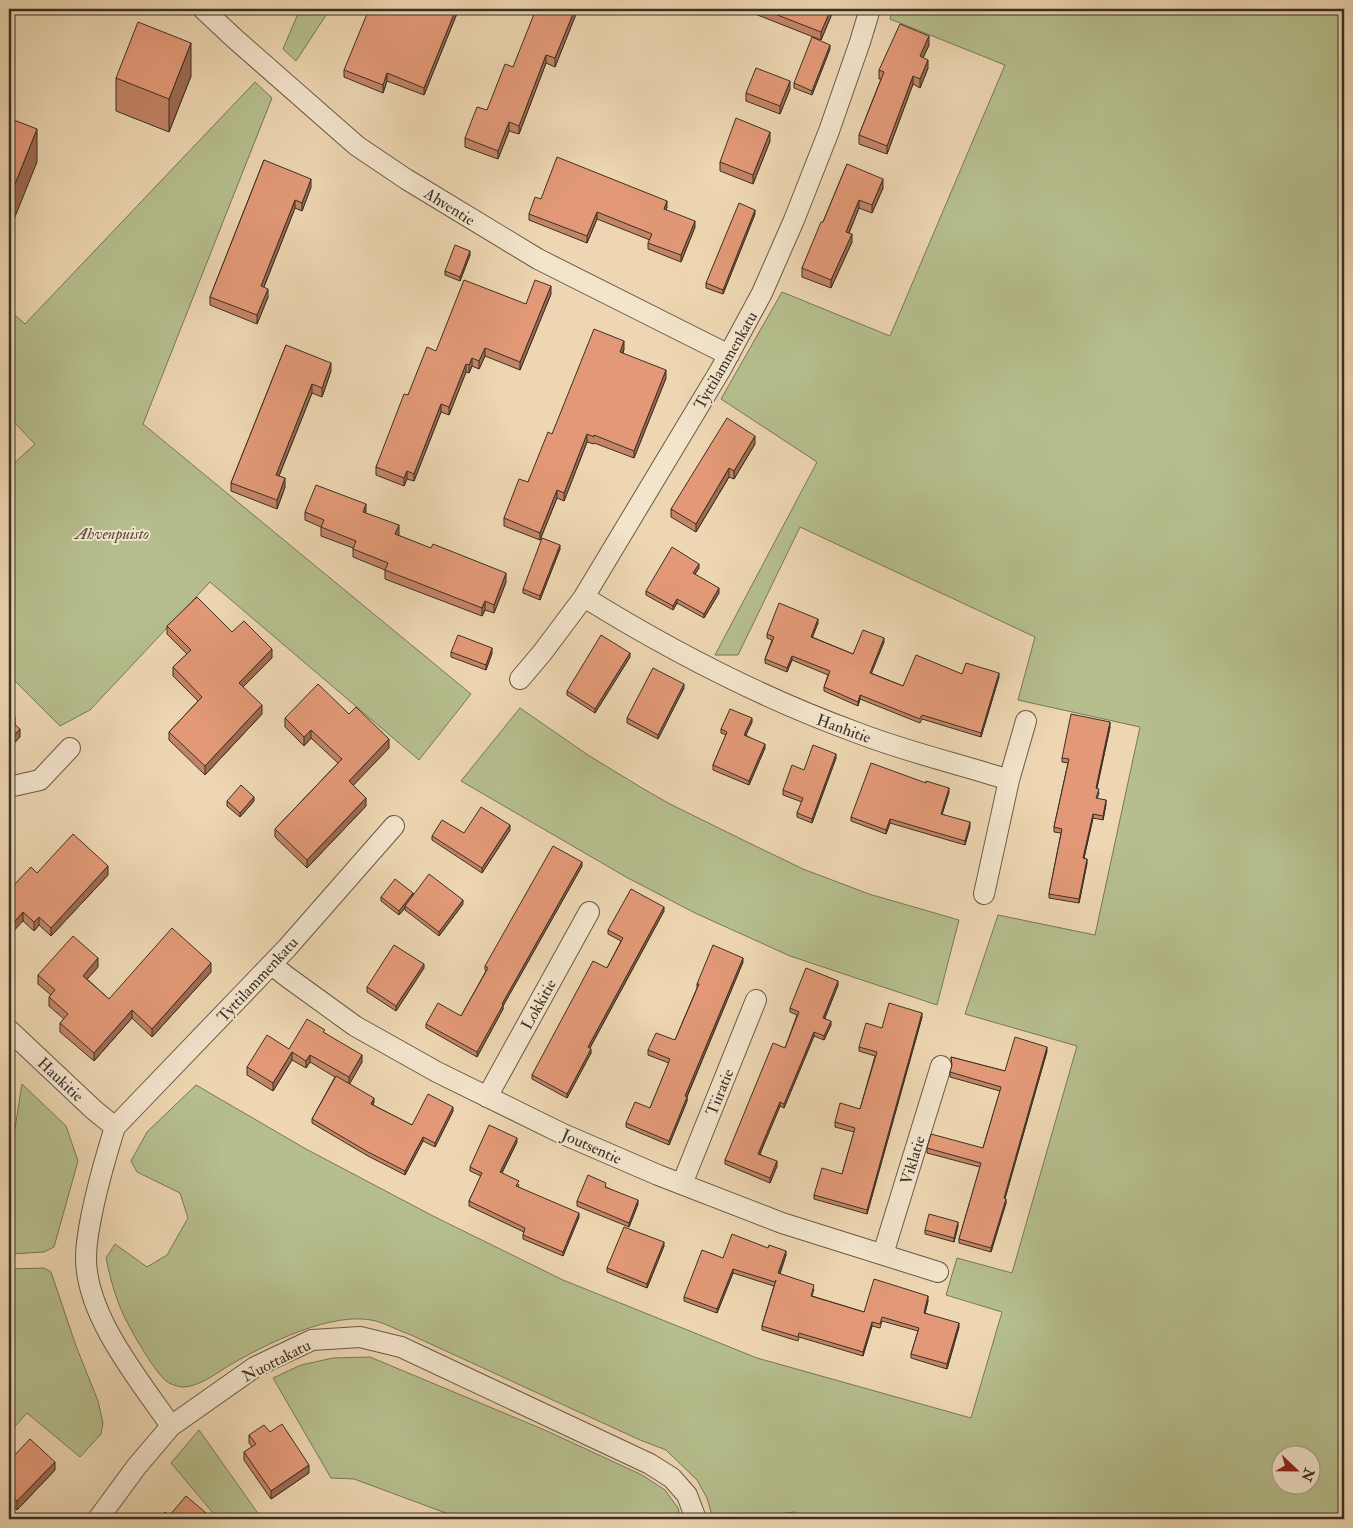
<svg xmlns="http://www.w3.org/2000/svg" width="1353" height="1528" viewBox="0 0 1353 1528" font-family="'IM FELL Double Pica',serif">
<style>
.green{fill:#b6be8d;stroke:#787759;fill-rule:evenodd}
.lines{fill:none;stroke-linecap:round;stroke-linejoin:round}
.minor-casing{stroke:#685a48;stroke-width:22}
.minor{stroke:#f3e4cc;stroke-width:20}
.wall{fill:#c38466;stroke:#3b3025}
.shaded-wall{fill:#9f6b53;stroke:#3b3025}
.building{fill:#e39977;stroke:#3b3025}
.labels{text-anchor:middle;stroke-width:4;stroke-linejoin:round;paint-order:stroke}
.street-label{font-size:16px;fill:#3b3025;stroke:#f3e4cc}
.park-label{font-size:16px;font-style:italic;fill:#544c3a;stroke:#f3e4cc}
</style>
<rect width="100%" height="100%" fill="#edd6b1"/>
<filter id="stains"><feTurbulence type="fractalNoise" baseFrequency=".004" numOctaves="4"/><feColorMatrix values="0 0 0 0 .2 0 0 0 0 .09 0 0 0 0 .02 0 0 0 .5 -.17"/></filter>
<radialGradient id="worn" r=".72"><stop offset=".6" stop-color="#630" stop-opacity="0"/><stop offset="1" stop-color="#630" stop-opacity=".3"/></radialGradient>
<!-- green -->
<path class="green" d="M300,9H330L296,61L283,49Z
M893,9H1344V1519H807L795,1512L730,1519H713L707,1498L697,1480L666,1450L640,1440L411,1335C399,1331 387,1324 376,1321C333,1310 266,1344 230,1365C215,1374 199,1387 182,1387C176,1386 169,1384 165,1380C152,1368 132,1332 124,1316C115,1297 110,1277 106,1258L115,1244L147,1267L167,1255L188,1218L180,1193L137,1172L131,1161L147,1132L196,1085L306,1149L433,1216L563,1280L757,1358L971,1418L1002,1312L946,1295L957,1258L1012,1273L1077,1046L965,1014L998,915L1095,935L1140,727L1018,700L1035,637L800,527L738,655H715L817,462L721,399L782,292L890,336L1005,65L890,19ZM1280,1456H1310V1486H1280Z
M255,82L272,98L143,424L471,694L419,760L210,582L90,710L60,726L9,675V468L35,444L9,417V310L25,324Z
M520,708L588,755L642,788L670,804L743,840L803,869L869,894L959,920L937,1005L790,956L695,913L626,877L461,781Z
M22,1084L66,1126L78,1161L54,1247L44,1252L12,1254L9,1252V1166Z
M44,1268L51,1272L76,1346L98,1401L103,1423L101,1434L80,1457L27,1413L9,1433V1269Z
M370,1357L547,1431L642,1475L665,1490L678,1508L681,1519H462L354,1479L331,1478L273,1378L301,1365L333,1358Z
M199,1430L262,1519H218L171,1463Z"/>
<g class="lines">
<!-- minor casing -->
<g class="minor-casing">
<path id="minor" d="M203,9L234,38L357,146L406,179L538,259L729,355
M584,597C671,651 762,698 858,733C907,752 959,764 1009,780L984,894
M520,679L542,653L584,597L721,369L762,293L794,220L829,131L860,42L870,9
M1009,780L1026,721
M9,787L40,780L70,748
M394,826L287,948L115,1127C105,1159 96,1190 90,1223C88,1234 86,1246 86,1258C86,1316 139,1380 171,1426L255,1367L312,1340L360,1337L401,1347L650,1464L672,1478L687,1495L696,1519
M272,965L286,976L355,1026L437,1072L563,1134L658,1175L782,1223L938,1272
M9,1030L94,1110L115,1127
M487,1097L589,912
M682,1184L756,1000
M883,1254L941,1066
M98,1519L137,1466L171,1426"/>
</g>
<!-- minor -->
<use href="#minor" class="minor"/>
</g>
<!-- wall -->
<path class="wall" d="M458,9V11L424,95L387,81L383,93L344,77V70Z
M578,9L555,67L546,63L519,134L509,131L498,159L465,147V138L487,110L513,67Z
M755,9H834L821,40L755,14Z
M929,45L923,58L928,68L920,88L913,84L887,154L859,144V135L881,79H879V70Z
M830,49L812,95L794,88V83Z
M191,76L169,132L116,111V78Z
M790,89L780,114L746,101V93Z
M770,141L753,184L720,171V162Z
M264,160L311,187L302,211L295,208L264,287L268,297L257,324L210,305V297Z
M847,164L883,188L872,213L859,208L849,233L852,242L831,288L802,277V268L823,222Z
M541,199L667,207L666,210L695,227L681,262L648,249V243L650,240L597,219L587,243L529,220V214Z
M755,214L723,294L706,288V283Z
M470,255L460,281L445,275V271Z
M551,294L520,370L485,356L479,369L472,366L469,373L466,372L449,415L441,412L414,481L407,479L404,486L376,475V467L408,395L436,351L526,304Z
M286,345L331,371L322,397L312,393L279,476L285,487L277,509L231,491V483Z
M624,349L623,353L666,378L634,458L594,443V444L587,442L564,501L557,498L540,540L504,526V518L528,482L552,434Z
M755,444L734,479L729,477L696,532L671,517V509Z
M305,512L366,513L399,534L398,535L506,582L494,613L485,610L482,616L385,579V570L353,557V548L321,536V527L305,520Z
M560,549L540,600L523,593V589Z
M699,568L695,574L719,593L704,618L677,603L673,610L646,595V591Z
M818,623L812,637L853,654L884,642L871,673L903,686L962,674L999,677L981,737L922,719L920,723L860,699L858,706L824,691V687L828,675L792,660L787,672L765,663V659L772,640L767,638V634Z
M167,626L232,632L272,658L243,687L262,714L205,775L169,740V732L198,701L173,676V667L187,654L167,634Z
M451,652L492,653L486,670L451,657Z
M630,657L595,713L567,695V691Z
M684,688L658,739L627,723V718Z
M349,714L389,748L353,785L366,806L307,868L275,837V829L338,763L311,738L304,746L285,727V718Z
M752,722L746,735L765,748L749,785L713,770V765L726,735L721,733V729Z
M1110,727L1097,788L1099,793L1097,799L1106,804L1103,820L1093,818L1084,858L1087,863L1079,903L1049,898V894L1061,833L1054,832V827L1068,763L1062,762V758Z
M836,758L812,823L797,817V813L802,802L783,795V790Z
M949,792L942,814L970,827L965,845L890,823L886,834L851,821V817Z
M227,801H254L240,817L227,806Z
M510,830L482,873L432,840V836Z
M582,866L503,1006V1009L477,1057L426,1028V1024L461,1016L486,971L485,970V966Z
M37,873L108,875L51,936L39,925L34,931L23,921L14,885Z
M413,894L463,904L439,936L405,910V908L399,915L381,901V897Z
M664,911L590,1048L591,1053L567,1098L532,1079V1075L607,968L621,941L608,934V930Z
M743,962L687,1097V1101L669,1145L626,1127V1123L650,1108L669,1063L648,1055V1050L675,1040L697,988V984Z
M98,967L87,979L109,999L211,972L152,1037L132,1018L94,1061L60,1032V1023L64,1019L49,1006V997L51,995L38,984V975Z
M424,968L396,1011L367,992V987Z
M838,985L825,1018L831,1025L824,1040L814,1036L784,1108L780,1106L760,1154L777,1166L770,1183L725,1164V1160L785,1048L797,1015L790,1012V1008Z
M922,1017L867,1214L814,1199V1195L842,1174L854,1132L835,1127V1122L860,1109L875,1056L859,1051V1047L882,1028Z
M325,1033L362,1062L349,1084L374,1102L373,1105L412,1125L453,1111L435,1147L423,1141L405,1175L368,1156L312,1123V1119L335,1077L310,1062L306,1068L292,1060L273,1091L247,1075V1067Z
M1047,1051L1005,1198L1006,1203L991,1252L959,1243V1239L980,1167L927,1153V1148H983L1000,1091L950,1077V1072L952,1066L951,1057L1005,1071Z
M517,1142L502,1173L519,1185L518,1187L579,1217L563,1256L523,1239V1235L524,1232L469,1206V1201L481,1176L470,1171V1167Z
M606,1187L638,1204L629,1227L577,1206V1201Z
M958,1226L954,1242L925,1234V1230Z
M664,1246L647,1288L607,1272V1268Z
M786,1255L780,1274L814,1289L812,1296L864,1312L928,1301L925,1313L959,1327L947,1369L911,1358V1354L918,1331L882,1321L880,1328L872,1326L863,1356L799,1337L798,1341L762,1330V1326L774,1286L733,1273L717,1313L684,1301V1297L723,1258Z
M270,1432L309,1473L271,1499L244,1460V1452L252,1447L249,1443V1435Z
M9,1461L55,1470L17,1510L9,1502Z"/>
<!-- shaded-wall -->
<path class="shaded-wall" d="M456,9H458V11L424,95V88Z
M575,9H578L555,67V58Z
M831,9H834L821,40V32Z
M929,36V45L920,64V56Z
M191,43V76L169,132V99Z
M830,45V49L812,95V91Z
M546,55V63L519,134V126Z
M928,60V68L920,88V79Z
M387,73V81L383,93V85Z
M913,76V84L887,154V146Z
M790,81V89L780,114V106Z
M509,122V131L498,159V151Z
M37,129V162L9,232V199Z
M770,132V141L753,184V175Z
M311,179V187L302,211V203Z
M883,179V188L872,213V205Z
M295,200V208L261,294V286Z
M859,200V208L846,240V232Z
M667,201V207L664,215V209Z
M755,210V214L723,294V290Z
M597,212V219L587,243V236Z
M695,221V227L681,262V255Z
M852,234V242L831,288V280Z
M470,251V255L460,281V277Z
M551,286V294L520,370V362Z
M268,289V297L257,324V315Z
M624,341V349L620,359V352Z
M485,348V356L479,369V361Z
M472,358V366L469,373V365Z
M331,363V371L322,397V388Z
M466,364V372L449,415V407Z
M666,370V378L634,458V451Z
M312,384V393L276,483V475Z
M441,404V412L414,481V474Z
M587,434V442L564,501V493Z
M755,436V444L734,479V471Z
M729,468V477L696,532V524Z
M407,471V479L404,486V478Z
M285,478V487L277,509V500Z
M557,490V498L540,540V533Z
M366,504V512H363Z
M399,525V534L395,543V534Z
M560,545V549L540,600V596Z
M699,564V568L693,577V573Z
M506,573V582L494,613V605Z
M719,588V593L704,618V614Z
M677,599V603L673,610V606Z
M485,601V610L482,616V608Z
M818,619V623L811,641V637Z
M884,638V642L870,677V673Z
M492,648V653L486,670V665Z
M272,649V658L239,691V683Z
M630,653V657L595,713V709Z
M792,656V660L787,672V668Z
M999,673V677L981,737V733Z
M684,684V688L658,739V735Z
M860,695V699L858,706V702Z
M262,705V714L205,775V766Z
M15,717V725L11,721Z
M752,718V722L744,739V735Z
M1110,722V727L1096,792V788Z
M20,729V737L9,749V741Z
M311,730V738L304,746V737Z
M389,739V748L349,790V781Z
M765,744V748L749,785V781Z
M836,754V758L812,823V819Z
M949,788V792L941,818V814Z
M254,797V801L240,817V813Z
M366,798V806L307,868V860Z
M1106,800V804L1103,820V816Z
M1093,814V818L1083,862V858Z
M890,819V823L886,834V830Z
M970,822V827L965,845V841Z
M510,825V830L482,873V868Z
M12,833V842L9,845V837Z
M1087,859V863L1079,903V899Z
M582,862V866L503,1006V1009L477,1057V1052L502,1004Z
M108,866V875L51,936V928Z
M413,893V897L405,906V908L399,915V911Z
M463,900V904L439,936V932Z
M664,907V911L588,1051V1047Z
M23,912V921L9,936V928Z
M39,917V925L34,931V922Z
M98,958V967L83,984V976Z
M743,958V962L685,1101V1096Z
M211,963V972L152,1037V1029Z
M424,964V968L396,1011V1006Z
M838,981V985L823,1022V1018Z
M132,1010V1018L94,1061V1053Z
M922,1013V1017L867,1214V1210Z
M831,1021V1025L824,1040V1036Z
M814,1032V1036L784,1108V1104Z
M1047,1047V1051L1004,1202V1198Z
M591,1049V1053L567,1098V1094Z
M292,1052V1060L273,1091V1083Z
M310,1055V1062L306,1068V1061Z
M362,1055V1062L349,1085V1077Z
M687,1097V1101L669,1145V1141Z
M374,1098V1102L371,1108V1104Z
M780,1102V1106L758,1158V1154Z
M453,1107V1111L435,1147V1143Z
M423,1137V1141L405,1175V1171Z
M517,1138V1142L500,1176V1172Z
M777,1161V1166L770,1183V1178Z
M1006,1199V1203L991,1252V1248Z
M638,1200V1204L629,1227V1223Z
M579,1213V1217L563,1256V1252Z
M958,1222V1226L954,1242V1238Z
M664,1242V1246L647,1288V1284Z
M786,1251V1255L778,1278V1273Z
M733,1269V1273L717,1313V1309Z
M928,1296V1301L924,1317V1313Z
M872,1322V1326L863,1356V1352Z
M959,1323V1327L947,1369V1364Z
M55,1462V1470L17,1510V1501Z
M309,1465V1473L271,1499V1491Z"/>
<!-- building -->
<path class="building" d="M369,9H456L424,88L387,73L383,85L344,70Z
M536,9H575L555,58L546,55L519,126L509,122L498,151L465,138L477,107L487,110L505,64L513,67Z
M762,9H831L821,32Z
M138,22L191,43L169,99L116,78Z
M900,24L929,36L920,56L928,60L920,79L913,76L887,146L859,135L884,72L879,70Z
M812,37L830,45L812,91L794,83Z
M756,68L790,81L780,106L746,93Z
M736,118L770,132L753,175L720,162Z
M14,120L37,129L9,199V131Z
M557,157L667,201L664,209L695,221L681,255L648,243L652,234L597,212L587,236L529,214L535,197L541,199Z
M264,160L311,179L302,203L295,200L261,286L268,289L257,315L210,297Z
M847,164L883,179L872,205L859,200L846,232L852,234L831,280L802,268L821,222H823Z
M739,203L755,210L723,290L706,283Z
M455,245L470,251L460,277L445,271Z
M464,280L526,304L535,280L551,286L520,362L485,348L479,361L472,358L469,365L466,364L449,407L441,404L414,474L407,471L404,478L376,467L404,394L408,395L427,347L436,351Z
M594,329L624,341L620,352L666,370L634,451L594,435V437L587,434L564,493L557,490L540,533L504,518L519,479L528,482L548,432L552,434Z
M286,345L331,363L322,388L312,384L276,475L285,478L277,500L231,483Z
M727,418L755,436L734,471L729,468L696,524L671,509Z
M316,485L366,504L363,512L399,525L395,534L431,548L433,544L506,573L494,605L485,601L482,608L385,570L388,563L353,549L356,541L321,527L324,520L305,512Z
M542,538L560,545L540,596L523,589Z
M672,547L699,564L693,573L719,588L704,614L677,599L673,606L646,591Z
M197,597L232,632L244,621L272,649L239,683L262,705L205,766L169,732L202,697L173,667L191,650L167,626Z
M779,603L818,619L811,637L853,654L863,630L884,638L870,673L903,686L916,655L962,674L966,663L999,673L981,733L922,715L920,719L860,695L858,702L824,687L830,671L792,656L787,668L765,659L774,637L767,634Z
M458,635L492,648L486,665L451,652Z
M601,635L630,653L595,709L567,691Z
M653,668L684,684L658,735L627,718Z
M318,684L349,714L356,707L389,739L349,781L366,798L307,860L275,829L342,759L311,730L304,737L285,718Z
M730,709L752,718L744,735L765,744L749,781L713,765L727,732L721,729Z
M9,711L15,717L11,721L20,729L9,741Z
M1071,714L1110,722L1096,788L1099,789L1096,798L1106,800L1103,816L1093,814L1083,858L1087,859L1079,899L1049,894L1062,829L1054,827L1069,759L1062,758Z
M813,745L836,754L812,819L797,813L803,798L783,790L792,765L804,770Z
M871,763L926,783V781L949,788L941,814L970,822L965,841L890,819L886,830L851,817Z
M241,785L254,797L240,813L227,801Z
M481,807L510,825L482,868L432,836L442,820L464,833Z
M9,831L12,833L9,837Z
M73,834L108,866L51,928L39,917L34,922L23,912L9,928V881L14,885L31,867L37,873Z
M553,846L582,862L502,1004L503,1005L477,1052L426,1024L438,1003L461,1016L488,968L485,966Z
M429,874L463,900L439,932L405,906Z
M395,879L413,893L399,911L381,897Z
M631,889L664,907L588,1047L591,1049L567,1094L532,1075L593,961L607,968L623,938L608,930Z
M172,928L211,963L152,1029L132,1010L94,1053L60,1023L68,1014L49,997L55,990L38,975L73,936L98,958L83,976L109,999Z
M394,945L424,964L396,1006L367,987Z
M713,945L743,958L685,1096L687,1097L669,1141L626,1123L635,1102L650,1108L670,1059L648,1050L656,1033L675,1040L699,984H697Z
M806,968L838,981L823,1018L831,1021L824,1036L814,1032L784,1104L780,1102L758,1154L777,1161L770,1178L725,1160L773,1043L785,1048L799,1012L790,1008Z
M889,1003L922,1013L867,1210L814,1195L822,1168L842,1174L855,1128L835,1122L840,1103L860,1109L877,1052L859,1047L866,1023L882,1028Z
M307,1019L325,1030L323,1032L362,1055L349,1077L310,1055L306,1061L292,1052L273,1083L247,1067L267,1035L289,1049Z
M1015,1037L1047,1047L1004,1198L1006,1199L991,1248L959,1239L981,1163L927,1148L931,1134L983,1148L1001,1087L950,1072L952,1065L951,1057L1005,1071Z
M336,1076L374,1098L371,1104L412,1125L428,1094L453,1107L435,1143L423,1137L405,1171L368,1152L312,1119Z
M489,1125L517,1138L500,1172L519,1181L516,1186L579,1213L563,1252L523,1235L525,1228L469,1201L482,1173L470,1167Z
M588,1175L606,1183L605,1187L638,1200L629,1223L577,1201Z
M929,1214L958,1222L954,1238L925,1230Z
M624,1227L664,1242L647,1284L607,1268Z
M732,1234L768,1248L769,1245L786,1251L778,1273L814,1285L811,1296L864,1312L874,1279L928,1296L924,1313L959,1323L947,1364L911,1354L919,1328L882,1317L880,1324L872,1322L863,1352L799,1333L798,1337L762,1326L776,1280L775,1282L733,1269L717,1309L684,1297L702,1250L723,1258Z
M282,1424L309,1465L271,1491L244,1452L256,1444L249,1435L264,1425L270,1432Z
M30,1439L55,1462L17,1501L9,1494V1461Z
M186,1496L213,1519H158L165,1512L169,1516Z
M454,1513L469,1519H452Z"/>
<g class="labels">
<!-- street labels -->
<g class="street-label">
<text transform="translate(450 206) rotate(32)" y="6">Ahventie</text>
<text transform="translate(725 360) rotate(-60)" y="6">Tyttilammenkatu</text>
<text transform="translate(844 728) rotate(20)" y="6">Hanhitie</text>
<text transform="translate(257 979) rotate(-47)" y="6">Tyttilammenkatu</text>
<text transform="translate(538 1004) rotate(-61)" y="6">Lokkitie</text>
<text transform="translate(61 1079) rotate(43)" y="6">Haukitie</text>
<text transform="translate(719 1092) rotate(-68)" y="6">Tiiratie</text>
<text transform="translate(592 1146) rotate(24)" y="6">Joutsentie</text>
<text transform="translate(912 1160) rotate(-73)" y="6">Viklatie</text>
<text transform="translate(276 1360) rotate(-27)" y="6">Nuottakatu</text>
</g>
<!-- park labels -->
<g class="park-label">
<text x="112" y="539">Ahvenpuisto</text>
</g>
</g>
<!-- margin -->
<rect width="1353" height="1528" fill="none" stroke="#edd6b1" stroke-width="30"/>
<rect x="10" y="10" width="1333" height="1508" fill="none" stroke="#3b3025" stroke-width="2.5"/>
<rect x="15" y="15" width="1323" height="1498" fill="none" stroke="#3b3025"/>
<!-- north arrow -->
<g transform="translate(1296 1470) rotate(112)"><circle r="24" fill="#f3e4cc" stroke="#a99c89"/>
<path d="M0-4L9 19L0 12L-9 19Z" fill="#8f2418"/>
<text y="-8" font-size="14" font-weight="bold" text-anchor="middle" fill="#3b3025">N</text>
</g>
<rect width="100%" height="100%" filter="url(#stains)"/>
<rect width="100%" height="100%" fill="url(#worn)"/>
</svg>
